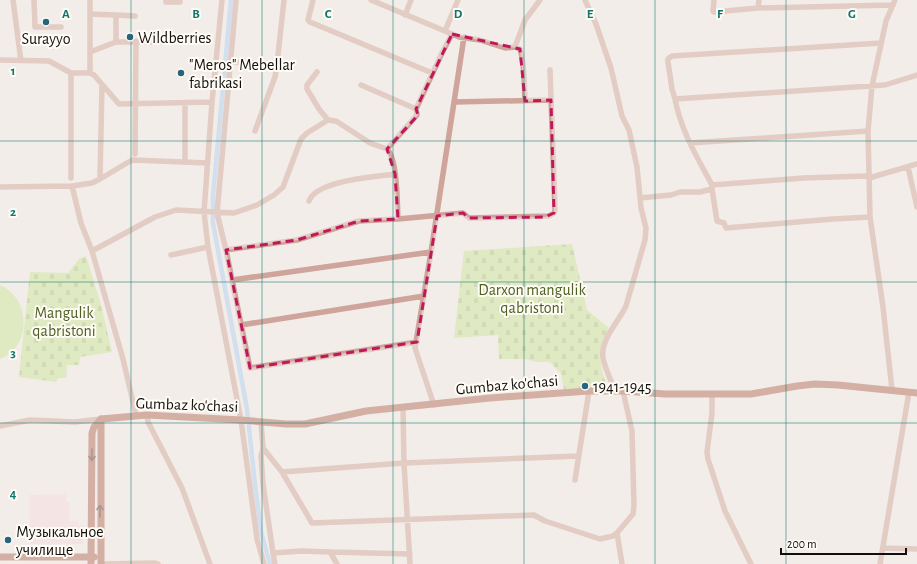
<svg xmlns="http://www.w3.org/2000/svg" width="917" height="564" viewBox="0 0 917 564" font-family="'Alegreya Sans',sans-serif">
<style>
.education{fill:#f7dce1}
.cemetery{fill:url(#cemetery-stones)}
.green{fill:#c7e494}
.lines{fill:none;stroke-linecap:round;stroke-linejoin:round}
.canal{stroke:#aacef8;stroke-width:4.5}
.minor{stroke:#cfa49a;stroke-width:5.5}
.major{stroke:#af6453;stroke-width:7}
.oneway{stroke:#50322a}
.marked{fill:none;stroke:#c2185b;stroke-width:3;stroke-dasharray:8 5;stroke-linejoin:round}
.grid{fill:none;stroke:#0f766e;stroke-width:1;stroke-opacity:0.55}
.poi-dot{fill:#28657c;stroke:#fffbf5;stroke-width:1.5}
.labels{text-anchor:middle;stroke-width:4;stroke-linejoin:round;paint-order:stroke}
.poi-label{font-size:16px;fill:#11100e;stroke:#fffbf5;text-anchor:start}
.park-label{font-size:16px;fill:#4d6024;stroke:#fffbf5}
.street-label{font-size:16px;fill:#11100e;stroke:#fffbf5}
.grid-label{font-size:13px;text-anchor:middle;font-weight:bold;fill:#0f766e;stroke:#fffbf5;stroke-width:4;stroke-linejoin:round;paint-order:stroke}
</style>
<defs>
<pattern id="cemetery-stones" width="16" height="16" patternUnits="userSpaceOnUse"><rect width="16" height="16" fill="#c7e494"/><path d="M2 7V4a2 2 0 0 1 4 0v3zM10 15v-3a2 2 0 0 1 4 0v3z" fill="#aac37e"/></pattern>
</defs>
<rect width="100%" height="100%" fill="#f2ede8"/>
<!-- education -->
<path class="education" d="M66,494V502H69V521H78L79,525H83V544H30L29,495Z"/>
<!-- cemetery -->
<path class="cemetery" d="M572,244L587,310L609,328C596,357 599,358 607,387L564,390L561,374L550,362H537L525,359H499L498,335L454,338L464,251Z
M86,256L101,305L112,352L80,357L79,365H67L66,378H58L56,382L19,377L30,272L68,273L79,259Z"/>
<!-- green -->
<path class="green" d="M0,285C31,298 32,347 0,359Z"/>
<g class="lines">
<!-- canal -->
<path class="canal" d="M231,0L213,196V223L247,409L255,484L261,532L270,564"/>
<!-- minor -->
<path class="minor" d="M13,0L21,61
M34,0L35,27H61
M166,0V2H180
M236,0L217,213L226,250L250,368L417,342
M313,0L308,20L310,22L432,73
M371,0L459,37L480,40L505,48L515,47L525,20L540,0
M585,0L596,24L611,68L622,116L629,130L637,167L641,208L646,228L645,240L626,306C619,321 600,340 603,358C605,369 611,380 615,391
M714,0L713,11L714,12L758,8L893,5
M758,8L759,0
M90,14L116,15
M405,15L411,0
M445,31L458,0
M116,42V15L135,16
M515,47L520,49C525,65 524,84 525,101
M90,52L116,42H162
M0,60L49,61L71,73V178
M231,62L277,64
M317,72L307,85V89L319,109L328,120
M71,73H90L94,75L119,104L212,102L204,212L208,247L241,420L257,539L264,564
M90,73V0
M917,75L885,85L675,99C681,131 697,157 712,185L803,178L866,176L869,178L917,164
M361,85L416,109
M675,99L672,89L668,62V59L672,56L881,43
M212,102L222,0
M454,102L551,100
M185,103V162
M255,131L275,77L277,64L284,0
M690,143L868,131
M387,149C398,160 397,204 398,219L463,213L469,218L549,216L554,213L555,210L550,70
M387,149L417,115L416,109L442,53L452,34
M135,154L136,41
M908,167L917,207
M100,179L132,160L208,163
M72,186L92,183L100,179L102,85
M0,187L72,186L81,223L92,251L123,359L136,415
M712,189L717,221L724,223L726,228L833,219L870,217
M640,198L671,195L680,192H700L712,189V187
M309,201C316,180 376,177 395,174
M226,250L297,240L359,221L398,219
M92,251L155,217L176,210L234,213L257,205L274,195L283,187L301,139L307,133L328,120L336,121L370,143L387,149
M171,255L208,247
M232,280L431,252
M241,325L424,296
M892,390L883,307L870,217L868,131L872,86L886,21L895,0
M712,394V413L707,452L708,459L725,511L751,564
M434,405L415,348L431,252L464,37
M403,407L404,463L410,564
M147,415L148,422L182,488L210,564
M261,422L263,448L261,456L263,484L273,553L275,564
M0,426L30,420L75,422L101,419
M263,448L282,472L312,523L534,515L545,521L600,539L613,536L617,533L622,564
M282,472L404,463L579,456
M575,480L589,391
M617,533L633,514L634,506L632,431L623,391
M883,548L917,549
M330,552L410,554
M273,553L302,551L330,552L337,564
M103,564L155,563L158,564
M880,564L909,392"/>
<!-- major -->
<path class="major" d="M101,419L147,415L241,420L286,424H305L366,411L490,398L589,391H623L665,394H751L797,386L815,384L838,385L917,393
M101,419V564
M0,557H94
M91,564L92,433L94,427L101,419"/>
</g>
<!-- one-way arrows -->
<defs><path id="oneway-shaft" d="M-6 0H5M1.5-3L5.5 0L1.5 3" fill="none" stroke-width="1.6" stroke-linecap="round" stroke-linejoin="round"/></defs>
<g class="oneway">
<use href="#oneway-shaft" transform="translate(92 455) rotate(91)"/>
<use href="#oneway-shaft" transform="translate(100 511) rotate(-90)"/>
</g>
<!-- marked area -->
<path d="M0 0H917V564H0ZM452,34L520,49L525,101L551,100L554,213L545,217L469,218L463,213L437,216L417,342L250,368L226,250L297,240L359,221L398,219L395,174L387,149L418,115L416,109Z" fill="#f2ede8" fill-opacity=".55" fill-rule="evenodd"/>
<path class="marked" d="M452,34L520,49L525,101L551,100L554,213L545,217L469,218L463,213L437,216L417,342L250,368L226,250L297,240L359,221L398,219L395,174L387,149L418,115L416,109Z"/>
<!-- grid -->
<path class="grid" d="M131,0V564M262,0V564M393,0V564M524,0V564M655,0V564M786,0V564M0,141H917M0,282H917M0,423H917"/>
<!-- markers -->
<g class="poi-dot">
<circle cx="46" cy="22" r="4"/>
<circle cx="130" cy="37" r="4"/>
<circle cx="181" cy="73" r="4"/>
<circle cx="585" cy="386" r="4"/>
<circle cx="8" cy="540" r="4"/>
</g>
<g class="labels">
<!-- poi labels -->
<g class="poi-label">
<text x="138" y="43">Wildberries</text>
<text x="46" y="44" text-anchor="middle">Surayyo</text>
<text x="189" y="70">"Meros" Mebellar<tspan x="189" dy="18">fabrikasi</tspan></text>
<text x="593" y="392">1941-1945</text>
<text x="16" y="537">Музыкальное<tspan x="16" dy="18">училище</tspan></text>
</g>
<!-- park labels -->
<g class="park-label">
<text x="532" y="295">Darxon mangulik<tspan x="532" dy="18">qabristoni</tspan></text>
<text x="64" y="318">Mangulik<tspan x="64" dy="18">qabristoni</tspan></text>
</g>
<!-- street labels -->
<g class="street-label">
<text transform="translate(507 384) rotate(-5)" y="6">Gumbaz ko'chasi</text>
<text transform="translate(187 404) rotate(2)" y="6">Gumbaz ko'chasi</text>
</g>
</g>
<g class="grid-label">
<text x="66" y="18">A</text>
<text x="196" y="18">B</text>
<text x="328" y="18">C</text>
<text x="458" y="18">D</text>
<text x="590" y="18">E</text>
<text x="720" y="18">F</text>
<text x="852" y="18">G</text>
<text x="13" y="75">1</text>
<text x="13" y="216">2</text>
<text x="13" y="357">3</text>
<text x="13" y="498">4</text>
</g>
<!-- scale -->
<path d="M781 548v6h125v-6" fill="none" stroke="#11100e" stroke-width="2"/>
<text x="787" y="548" font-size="12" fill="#11100e" stroke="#fffbf5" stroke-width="3" paint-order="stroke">200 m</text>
</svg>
